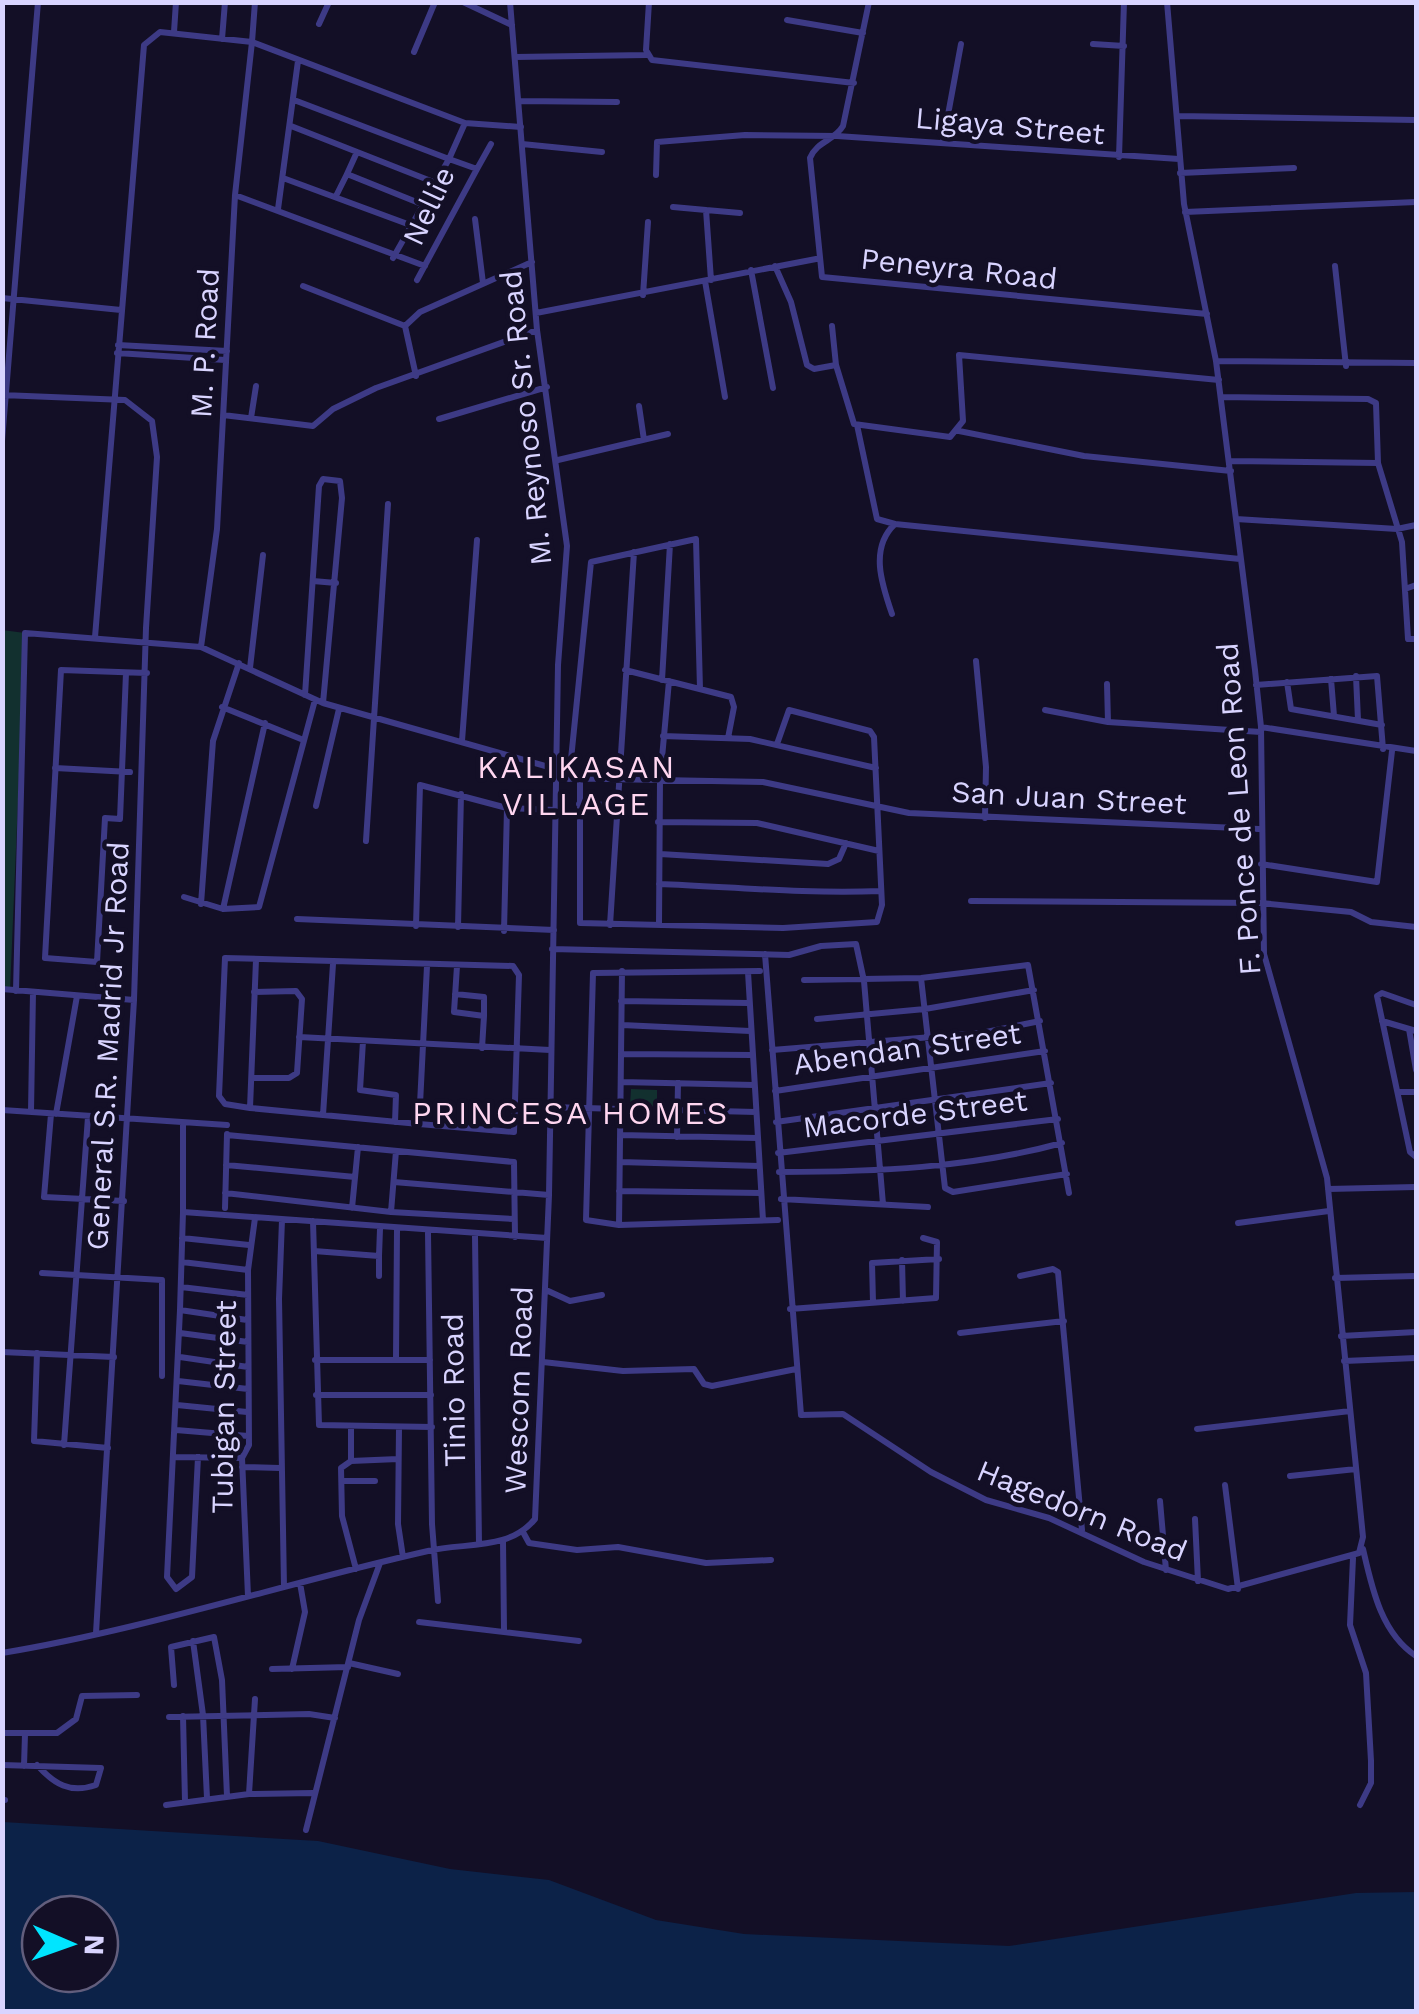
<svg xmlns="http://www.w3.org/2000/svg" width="1419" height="2014" viewBox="0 0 1419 2014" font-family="'Work Sans',sans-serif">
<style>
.green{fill:#12302f}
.water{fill:#0c2248;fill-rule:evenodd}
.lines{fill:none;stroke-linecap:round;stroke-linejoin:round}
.minor{stroke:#3d3a85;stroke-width:6}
.labels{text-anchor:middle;stroke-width:9;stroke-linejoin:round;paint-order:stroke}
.street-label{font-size:30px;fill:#d9d4ff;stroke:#130f26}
.neighbourhood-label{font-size:32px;letter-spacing:2.5px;fill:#ffd6f0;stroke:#130f26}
</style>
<rect width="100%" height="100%" fill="#130f26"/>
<!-- green -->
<path class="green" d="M2,630L25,633L10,991L2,990Z
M631,1089L657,1090V1107L630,1106Z"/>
<!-- water -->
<path class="water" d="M3,1822L318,1841L450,1869L549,1880L656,1920L744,1934L1009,1946L1356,1893L1416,1892V2011H3ZM40,1914H100V1974H40Z"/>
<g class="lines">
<!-- minor -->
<path class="minor" d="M463,2L512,25
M649,2L646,50L652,60L854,83
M869,2L843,126C834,141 817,141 810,158L822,277L1207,314
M787,20L863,33
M319,24L329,2
M174,32L176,2
M222,39L225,2
M1093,44L1124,46
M414,52L435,2
M515,57L647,55
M294,100L449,159L393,258
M519,101L617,102
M1177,116L1416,120
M291,126L436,183
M943,142L961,44
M522,144L602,152
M1119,157L1124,2
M477,169L491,144
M1180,173L1294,168
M347,174L357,152
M656,175L657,142L745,135L837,136L1179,159
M283,178L413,226
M235,195L425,266
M336,196L347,174L424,205
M673,207L706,210
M278,209L298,61
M1185,212L1416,202
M475,219L483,283
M775,266L791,302L807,365L814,369L836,365
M1335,266L1346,366
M751,270L773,388
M417,280L477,169L449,159L465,123
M711,280L706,210L740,213
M705,281L725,397
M303,286L405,326L420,312L532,262
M643,295L648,222
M2,298L121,310
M536,313L816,259
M405,326L416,376
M832,326L836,365L854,424L950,437L963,421L959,355L1219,380
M118,345L227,351
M117,353L225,360
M1216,361L1416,363
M2,395L125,400L152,421L157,457L146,628L134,1000L96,1633
M1221,397L1368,399L1376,403L1378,463L1402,542L1408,639H1416
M639,406L644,440
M223,415L313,426L333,409L376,388L537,330
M251,418L256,386
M439,419L547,387
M857,425L877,519L895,524
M959,431L1084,456L1231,471
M2,441L38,2
M558,460L668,434
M1230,461L1378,463
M1236,519L1397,529L1416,525
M313,581L336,583
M1405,589L1416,585
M892,614C882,585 869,548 895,524L1240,559
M95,637L144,45L160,32L252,42L255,2
M201,647L217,529L235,195L252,42L465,123L521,127
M976,661L986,767L985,818
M250,668L263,555
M625,670L731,697L734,707L728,738
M126,673L120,819L105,818L97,962L45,958L61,670L147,673
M1356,676L1358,720
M1331,679L1334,716
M662,680L670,544
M1287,682L1291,709L1382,725
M1107,684L1108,722
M1256,685L1377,676L1383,749
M305,695L319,486L323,479L340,481L342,498L323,703
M222,707L301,739
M1045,710L1108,722L1261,732
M1261,727L1416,751
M663,736L750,739L876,768
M462,741L477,540
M55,768L130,772
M556,778L763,782L909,813L1259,829
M569,779L591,562L696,539L700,689
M580,779V923L783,928L877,922L882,905L874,737L870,731L789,710L777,744
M579,804L616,805
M316,806L339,709
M658,822L757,823L879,851
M366,841L388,504
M660,854L828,864L839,859L846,843
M1261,864L1377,882L1392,751
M659,884C734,887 806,894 881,891
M184,897L223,909L259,907L315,700
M971,901L1261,903L1351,912L1371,922L1416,927
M201,904L213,741L239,663
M223,909L265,723
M297,919L554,930
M659,924L660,780L669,681
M610,925L634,552
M416,926L420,785L507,808L555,810
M458,927L461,794
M504,931L507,808
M552,949L789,955L821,946L856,944L864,981L883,1204
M765,954L801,1415L843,1414L931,1472L986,1500L1049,1518L1144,1562L1228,1589L1359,1553L1363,1537L1327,1178L1264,954L1261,727L1255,670L1216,361L1184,204L1167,2
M256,960L250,1108L323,1115
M333,964L323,1115L419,1124
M457,966L454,1012L484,1016L482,1048
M760,971L593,973L586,1220L619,1225L778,1220
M748,972L763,1220
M921,978L945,1188L953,1192L1067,1174
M804,980L921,978L1028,965L1069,1193
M2,989L134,1000
M16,991L25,633L201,647L323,703L556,769
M455,994L484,997V1016
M621,1001L748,1003
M1416,1005L1382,993L1377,996L1410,1152L1416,1157
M817,1019L925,1009L1034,990
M1382,1021L1416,1031
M622,1025L750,1031
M1409,1029L1416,1070
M299,1037L550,1050
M363,1041L360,1090L396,1095L395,1122
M772,1050L981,1033L1040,1021
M622,1054L752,1055
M252,1078H289L297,1073L302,999L296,991L254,992
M621,1082L754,1085
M775,1091L1045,1051
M1398,1092H1416
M550,1107L620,1109
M250,1108L225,1104L219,1096L225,958L513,966L519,975L514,1132L419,1124L427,966
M2,1110L227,1125
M677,1110L756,1112
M31,1112L33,992
M51,1114L44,1197L124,1201
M56,1114L77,996
M776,1122L1051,1083
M183,1123V1212
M227,1135L514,1162L515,1237
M620,1135L757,1138
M677,1137L678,1083
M778,1153L1058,1119
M620,1162L759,1166
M226,1165L355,1177
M779,1172C874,1172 971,1168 1062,1143
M394,1182L549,1195
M1328,1189L1416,1187
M619,1191L761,1193
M225,1193L391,1212L514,1219
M781,1199L928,1207
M225,1208L227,1134
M352,1208L358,1147
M391,1212L396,1151
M282,1220L279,1299L284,1587
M313,1221L319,1425L432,1427
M1238,1223L1329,1211
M619,1225L622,971
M428,1233L432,1524L438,1601
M475,1236L479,1544
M182,1238L249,1245
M314,1251L379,1256L380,1229
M902,1260L903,1301
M182,1262L248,1270
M42,1273L162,1280V1376
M379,1276V1256
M1020,1276L1053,1269L1058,1272L1082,1530
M1335,1278L1416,1276
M181,1287L248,1295
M546,1290L570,1301L602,1295
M873,1302L872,1263L939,1259
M790,1309L936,1298L937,1242L923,1238
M180,1310L167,1577L176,1589L192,1577L198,1457
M247,1320L180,1310L183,1212L547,1238
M180,1333L248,1342
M960,1333L1064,1321
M1341,1336L1416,1332
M2,1352L114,1357
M37,1353L34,1441L108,1448
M180,1357L248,1367
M315,1360H430
M396,1360L397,1230
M1344,1361L1416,1358
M543,1362L623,1371L694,1369L704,1384L712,1386L796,1369
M178,1381L248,1389
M316,1395H431
M177,1405L247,1412
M399,1428L398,1524L403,1557
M351,1429V1461L398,1459
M1197,1429L1350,1411
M176,1430L248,1436
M64,1445L88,1117
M174,1457L242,1458
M351,1461L341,1468L342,1516L356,1569
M242,1467L280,1468
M1290,1476L1356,1469
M342,1481H375
M1225,1485L1238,1589
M1160,1501L1166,1570
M1195,1519L1198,1581
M523,1532L529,1543L577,1550L618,1547L706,1563L771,1560
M503,1541L504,1630
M1363,1549C1372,1588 1381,1633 1416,1656
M1353,1558L1350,1625L1366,1673L1371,1761V1783L1360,1805
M248,1596L242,1458L249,1445L248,1270L255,1218
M419,1622L579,1641
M193,1641L203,1715L207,1798
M2,1653C146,1629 286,1583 428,1551C465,1542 509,1551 535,1519L549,1195L558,665L567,546L537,330L510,2
M349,1663L398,1674
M272,1669L348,1667
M292,1669L305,1612L300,1583
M174,1685L171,1647L214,1637L222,1680L227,1796
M183,1716L185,1801
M169,1717L309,1714L335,1718
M2,1733H57L76,1719L82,1696L137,1695
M2,1765L101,1768L96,1785C70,1794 54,1784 37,1765
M24,1766L25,1734
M249,1794L255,1699
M2,1800H5
M166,1805L249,1794L313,1793
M306,1830L359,1620L380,1563"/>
</g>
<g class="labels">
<!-- street labels -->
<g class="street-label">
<text transform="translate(1010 126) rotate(5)" y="10">Ligaya Street</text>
<text transform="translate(429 206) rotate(-65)" y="10">Nellie</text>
<text transform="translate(959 269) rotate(6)" y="10">Peneyra Road</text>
<text transform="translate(205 343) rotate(-87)" y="10">M. P. Road</text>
<text transform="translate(526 418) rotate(-96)" y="10">M. Reynoso Sr. Road</text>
<text transform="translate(1069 798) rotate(3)" y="10">San Juan Street</text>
<text transform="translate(1239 809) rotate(-94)" y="10">F. Ponce de Leon Road</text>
<text transform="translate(108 1046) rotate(-87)" y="10">General S.R. Madrid Jr Road</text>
<text transform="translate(907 1049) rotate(-8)" y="10">Abendan Street</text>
<text transform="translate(915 1114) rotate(-7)" y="10">Macorde Street</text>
<text transform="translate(454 1390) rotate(-91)" y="10">Tinio Road</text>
<text transform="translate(519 1390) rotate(-88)" y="10">Wescom Road</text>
<text transform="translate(224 1407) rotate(-89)" y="10">Tubigan Street</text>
<text transform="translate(1082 1511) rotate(22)" y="10">Hagedorn Road</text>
</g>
<!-- neighbourhood labels -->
<g class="neighbourhood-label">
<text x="577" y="778">KALIKASAN<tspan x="577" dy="37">VILLAGE</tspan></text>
<text x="571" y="1124">PRINCESA HOMES</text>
</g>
</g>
<!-- border -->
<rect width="1419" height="2014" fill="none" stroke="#d9d4ff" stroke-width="10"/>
<!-- north arrow -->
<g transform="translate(70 1944) rotate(92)"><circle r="48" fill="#130f26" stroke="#625e7d" stroke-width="2.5"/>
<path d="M0-8L18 38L0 25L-18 38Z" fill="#00e5ff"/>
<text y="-15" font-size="28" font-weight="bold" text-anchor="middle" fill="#d9d4ff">N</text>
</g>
</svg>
